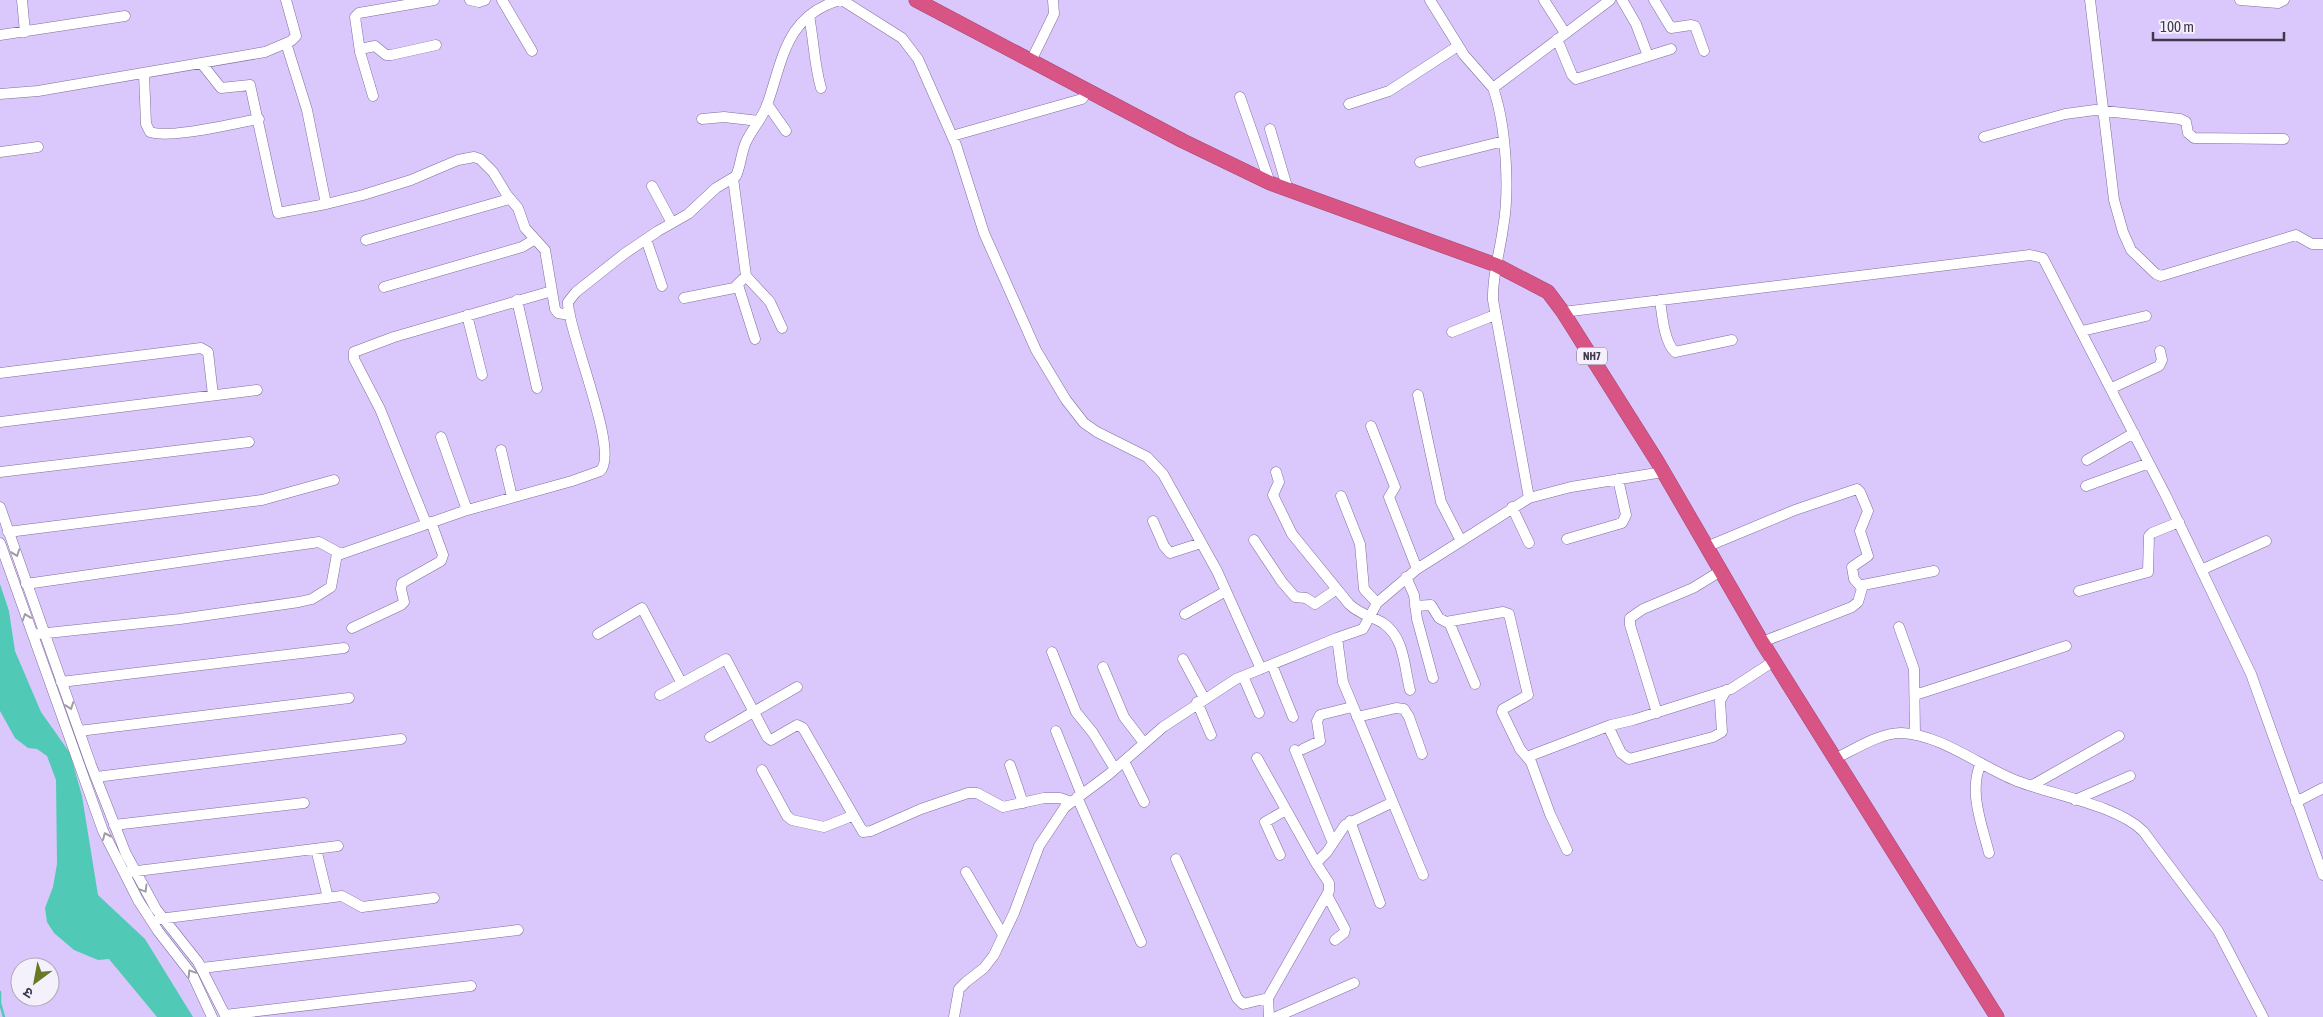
<svg xmlns="http://www.w3.org/2000/svg" width="2323" height="1017" viewBox="0 0 2323 1017" font-family="'Asap Condensed','Noto Sans Devanagari',sans-serif">
<style>
.water{fill:#50cab6}
.lines{fill:none;stroke-linecap:round;stroke-linejoin:round}
.stream{stroke:#50cab6;stroke-width:2.5}
.minor-casing{stroke:#7f6e9d;stroke-width:11}
.highway-casing{stroke:#a24a71;stroke-width:15}
.minor{stroke:#fff;stroke-width:10}
.highway{stroke:#d75484;stroke-width:14}
.oneway{stroke:#a09ca6}
.labels{text-anchor:middle;stroke-width:4.5;stroke-linejoin:round;paint-order:stroke}
.shield{fill:#f4f1fc;stroke:#767082;stroke-width:1}
.shield-label{font-size:11px;font-weight:bold;fill:#40384d}
</style>
<rect width="100%" height="100%" fill="#dac8fc"/>
<!-- water -->
<path class="water" d="M0,584L9,611L15,651L41,712L70,753L82,796L98,895L145,939L193,1017H157L109,959L98,960L74,950L54,933L47,922L45,908L53,887L57,864L56,780L47,756L37,749L28,748L15,738L0,711Z"/>
<g class="lines">
<!-- stream -->
<path class="stream" d="M0,992V1003L4,1017"/>
<!-- minor casing -->
<g class="minor-casing">
<path id="minor" d="M22,0L25,32
M470,0L479,2L485,0
M502,0L532,51
M842,0L902,38L918,59L956,145L984,233L1036,350L1066,400L1084,423L1097,432L1147,457L1163,474L1217,571L1261,669
M1430,0L1464,55L1493,88
M1544,0L1565,33
M1622,0L1636,24L1648,56
M1654,0L1671,28L1691,25L1695,26L1704,51
M2090,0L2114,200L2123,232L2131,250L2156,274L2161,276L2296,235L2312,244H2323
M2240,0L2278,3L2284,0
M809,16C814,41 814,64 821,88
M0,35L125,16
M1557,39L1572,75L1576,79L1671,49
M286,43L307,110L326,204L363,195L411,180L458,160L474,157L480,159L493,172L507,195L518,208L525,228L545,250L555,309L558,313L570,315
M360,49L375,46L386,55H391L436,45
M1031,61L1054,14L1053,0
M202,64L221,88L250,85L278,213L326,204
M144,74L146,124L150,132C172,139 234,123 259,119
M0,94L38,91L265,52L291,41L296,36L286,0
M373,96L360,52L355,17L359,13L434,0
M1240,97L1270,183
M767,104L786,131
M1349,104L1389,91L1458,46
M702,119L724,117L759,121
M1270,129L1288,190
M952,136L1082,99L1088,91
M1984,137L2065,114L2095,110L2180,119L2186,122L2188,133L2194,138L2284,139
M0,152L38,147
M1420,162L1504,141
M652,186L672,223
M646,239L662,286
M366,240L509,199
M746,276L770,302L782,328
M738,285L755,339
M384,287L522,247L535,239
M684,298L734,288L746,276L733,178
M517,300L537,388
M1660,300C1662,314 1664,342 1675,352L1732,340
M1563,312L2030,255L2043,258L2166,496L2251,674L2323,875
M467,315L482,375
M2082,331L2146,316
M1452,332L1495,315
M0,373L201,348L208,352L213,395
M2112,388L2159,366L2162,360L2160,351
M1418,395L1441,502L1460,539
M0,422L257,390
M1371,426L1395,487L1389,497L1417,569
M441,437L467,510
M501,450L512,497
M2087,460L2134,433
M0,472L249,442
M1276,472L1279,482L1273,495L1292,534L1349,604C1359,614 1371,616 1383,623C1405,638 1404,667 1410,690
M2086,486L2149,463
M1341,496L1360,544L1364,589L1377,603
M1529,498L1493,300C1492,275 1500,252 1503,228C1510,190 1506,124 1493,88L1610,0
M0,507L91,765L126,854L156,909L198,962L226,1017
M1512,507L1529,543
M1153,521L1164,546L1170,553L1201,543
M426,523L380,409L354,359V352L394,337L552,291
M8,532L262,500L334,480
M1567,539L1622,523L1626,515L1618,479
M1254,540L1282,582L1295,597L1306,598L1315,604L1337,589
M0,543L103,831L138,900L158,931L193,976L212,1017
M1706,547L1795,510L1857,489L1860,492L1868,511L1860,531L1868,556L1852,567L1854,579L1861,587
M2201,570L2266,541
M1406,577L1414,595L1417,619L1433,678
M26,584L319,542L341,554L464,511L572,481L600,471C621,454 567,330 568,302L576,292L624,254L658,231L688,214L716,188L736,176C741,165 741,153 746,142C752,129 762,119 767,105C783,60 785,16 840,0
M2079,591L2148,572L2149,536L2152,533L2179,522
M1415,606L1431,605L1439,618L1446,622L1503,612L1509,614L1528,695L1503,709L1502,712L1520,749L1531,762L1550,814L1567,850
M1185,614L1226,591
M1449,622L1475,684
M1899,627L1914,669L1915,734
M352,628L401,605L404,602L401,589L402,583L441,561L443,555L431,522
M38,634L180,619L299,602L312,599L331,587L337,554
M598,634L642,608L681,682
M1762,642L1852,607L1858,602L1863,585L1934,571
M1052,652L1076,712L1093,733L1115,769
M1183,659L1204,698
M1272,665L1293,717
M1103,667L1124,717L1144,743
M1243,676L1259,713
M61,682L344,648
M660,695L726,659L767,737L771,740L797,725L803,728L863,832L871,831L921,809L968,793H977L1003,807L1044,798H1060L1071,802
M1915,695L2066,646
M1197,702L1211,735
M1657,713L1630,625V618L1643,609L1693,588L1719,572
M1357,717L1396,708L1404,709L1409,717L1422,754
M1608,726L1621,753L1629,759L1713,737L1722,732L1720,701L1726,690
M79,731L349,698
M1056,731L1081,793
M710,737L797,687
M1303,749L1320,741L1317,721L1320,715L1352,707
M1295,750L1333,843
M1527,757L1611,725L1633,720L1731,689L1774,661
M1257,758L1316,863
M1834,759C1854,750 1879,733 1901,733C1940,734 1981,767 2017,781C2053,795 2116,805 2143,831L2218,931L2263,1017
M1124,761L1144,802
M1981,763C1968,791 1982,825 1989,853
M1010,765L1023,803
M762,770L787,816L792,820L824,827L852,816
M96,777L401,739
M2031,786L2119,736
M1077,797L1141,942
M2075,800L2130,776
M2296,802L2323,788
M1350,821L1380,903
M114,825L304,803
M316,849L328,898
M1280,855L1265,822L1286,810
M1176,859L1237,998L1243,1004L1268,998
M129,872L338,846
M966,872L1003,935
M1423,875L1343,682L1337,638L1363,629L1377,603L1417,569L1529,498L1571,487L1663,472
M1327,895L1345,929L1344,933L1335,940
M159,919L342,896L362,907L434,898
M202,968L518,930
M225,1015L471,986
M954,1017L959,989L966,982L984,968L994,955L1014,913L1039,846L1065,807L1108,775L1163,727L1236,679L1337,638
M1269,1017L1268,998L1329,891V883L1316,863L1327,852L1345,825L1391,803
M1276,1017L1354,983"/>
</g>
<!-- highway casing -->
<g class="highway-casing">
<path id="highway" d="M916,0L1183,141L1270,183L1496,265L1548,292L1563,312L1657,461L1762,642L1997,1017"/>
</g>
<!-- minor -->
<use href="#minor" class="minor"/>
<!-- highway -->
<use href="#highway" class="highway"/>
</g>
<!-- one-way arrows -->
<defs><path id="oneway-chevron" d="M-2-3.5L2.5 0L-2 3.5" fill="none" stroke-width="1.6" stroke-linecap="round" stroke-linejoin="round" transform="scale(1.25)"/></defs>
<g class="oneway">
<use href="#oneway-chevron" transform="translate(16 553) rotate(71)"/>
<use href="#oneway-chevron" transform="translate(26 617) rotate(-109)"/>
<use href="#oneway-chevron" transform="translate(70 706) rotate(70)"/>
<use href="#oneway-chevron" transform="translate(106 836) rotate(-114)"/>
<use href="#oneway-chevron" transform="translate(144 889) rotate(59)"/>
<use href="#oneway-chevron" transform="translate(191 973) rotate(-122)"/>
</g>
<g class="labels">
<!-- shield labels -->
<rect class="shield" x="1577" y="347.5" width="30" height="17" rx="4"/>
<g class="shield-label">
<text x="1592" y="360">NH7</text>
</g>
</g>
<!-- north arrow -->
<g transform="translate(35 982) rotate(212)"><circle r="24" fill="#f4f1fc" stroke="#aca7b6"/>
<path d="M0-4L9 19L0 12L-9 19Z" fill="#677927"/>
<text y="-8" font-size="14" font-weight="bold" text-anchor="middle" fill="#40384d">उ</text>
</g>
<!-- scale -->
<path d="M2153 32v8h131v-8" fill="none" stroke="#40384d" stroke-width="2.5"/>
<text x="2160" y="32" font-size="15" fill="#40384d" stroke="#f4f1fc" stroke-width="4" paint-order="stroke">100 m</text>
</svg>
